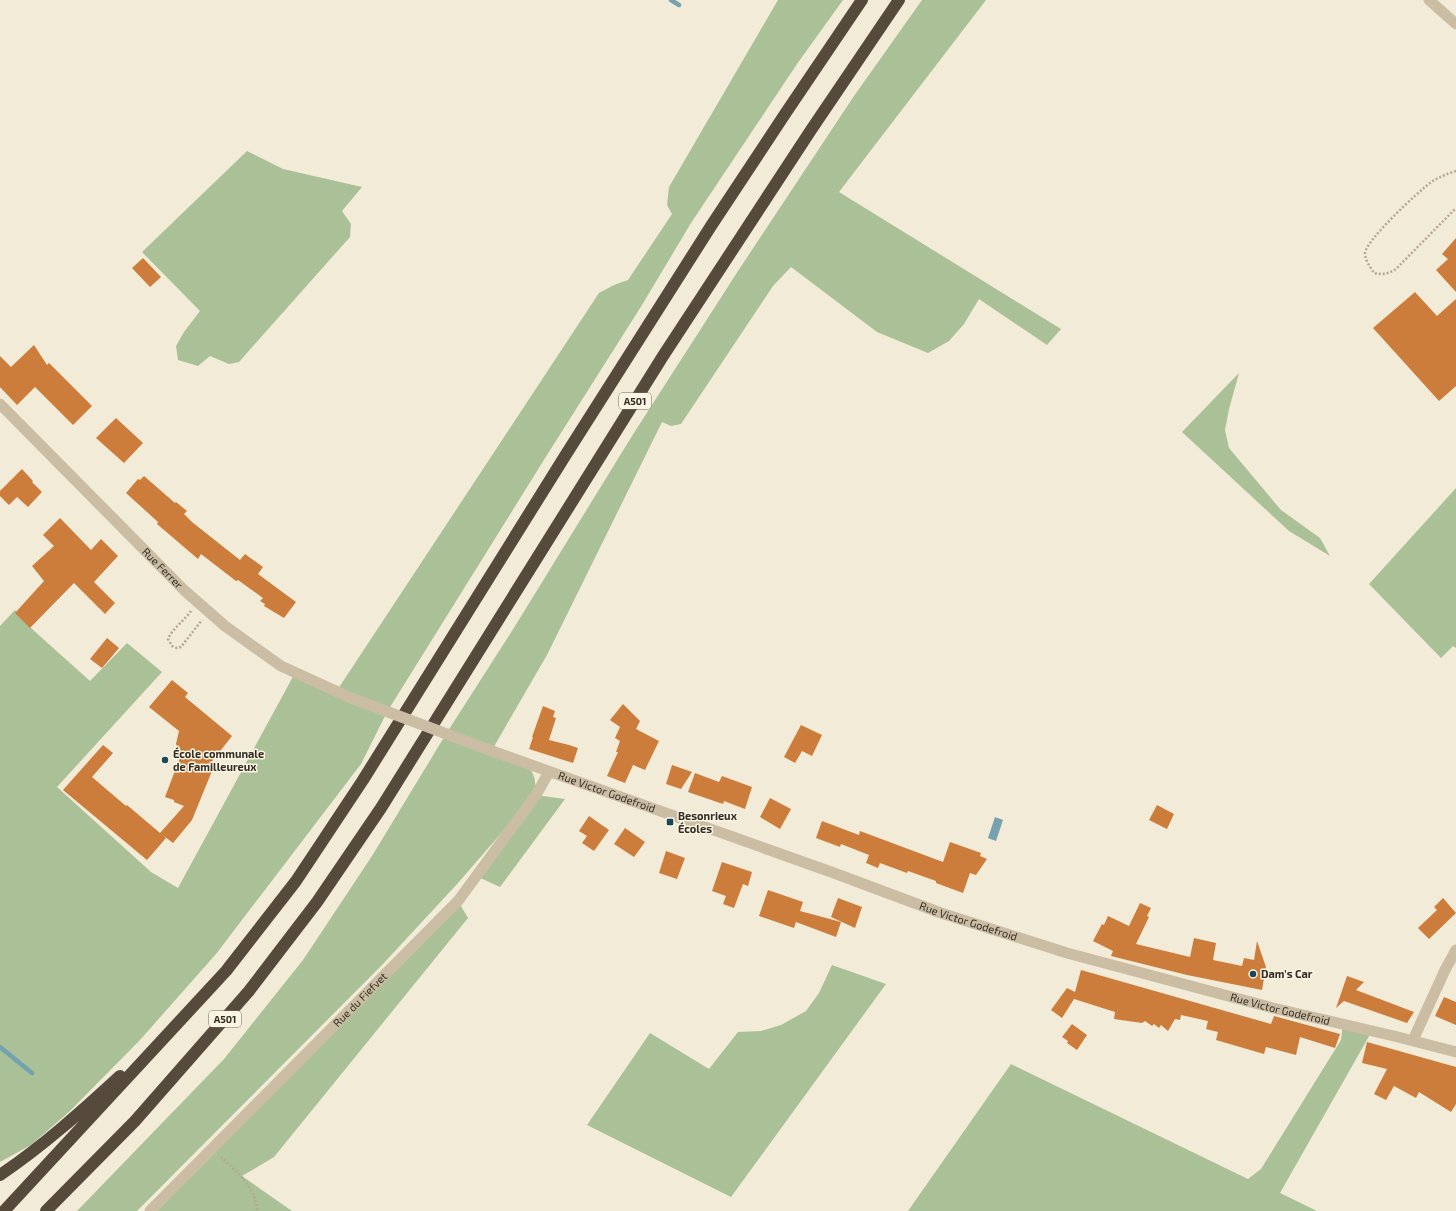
<svg xmlns="http://www.w3.org/2000/svg" width="1456" height="1211" viewBox="0 0 1456 1211" font-family="'Exo 2',sans-serif">
<style>
.green{fill:#aac197}
.water{fill:#75a1b0}
.lines{fill:none;stroke-linecap:round;stroke-linejoin:round}
.stream{stroke:#75a1b0;stroke-width:4.5}
.building{fill:#cc7d3b}
.path{stroke:#b6a78d;stroke-width:2.5;stroke-dasharray:2 2;stroke-linecap:butt}
.minor{stroke:#cabda3;stroke-width:11}
.motorway{stroke:#564a3c;stroke-width:12}
.minor-bridge{stroke:#cabda3;stroke-width:11}
.poi-dot{fill:#194758;stroke:#faf4e3;stroke-width:1.5}
.labels{text-anchor:middle;stroke-width:3;stroke-linejoin:round;paint-order:stroke}
.shield{fill:#faf4e3;stroke:#70695e;stroke-width:1}
.shield-label{font-size:10px;font-weight:bold;fill:#352d25}
.street-label{font-size:11px;fill:#352d25;stroke:#faf4e3}
.poi-label{font-size:11px;font-weight:bold;fill:#352d25;stroke:#faf4e3;text-anchor:start}
</style>
<rect width="100%" height="100%" fill="#f2ebd7"/>
<!-- green -->
<path class="green" d="M778,0H843L797,64L691,223L642,305L547,455L387,712L361,764L216,954L140,1040L70,1111L31,1145L0,1162V626L15,610L32,629L90,681L127,643L162,672L57,787L151,872L178,888L295,673L336,692L599,293L614,285L628,280L672,214L667,205L669,187Z
M922,0H986L839,192L1061,329L1047,345L979,299L964,324L949,341L928,353L877,332L791,267L773,286L681,424L671,426L662,422L547,655L492,750C505,756 531,762 534,777C536,782 535,789 535,794L458,883L383,964L137,1211H77L224,1059L303,960L372,856L446,734L512,631L632,436L738,271L854,96Z
M247,151L283,169L362,187L342,211L351,224L350,237L239,362L229,364L210,356L198,366L178,360L176,346L184,332L200,311L142,252Z
M1239,373L1229,409L1225,430L1229,448L1281,510L1320,538L1330,556L1289,531L1182,432Z
M1456,488V648L1453,646L1441,658L1369,584Z
M536,795L565,799L500,887L476,876Z
M458,901L468,918L274,1157L242,1176L292,1211H150Z
M832,965L886,984L731,1197L587,1125L650,1033L709,1069L738,1032L761,1031L781,1025L806,1011L819,993Z
M1343,1024L1372,1031L1280,1193L1317,1211H908L1011,1064L1248,1179L1261,1169L1341,1040Z"/>
<!-- water -->
<path class="water" d="M995,817L1003,820L996,841L988,838Z"/>
<g class="lines">
<!-- stream -->
<path class="stream" d="M671,0L679,5
M0,1047L32,1073"/>
</g>
<!-- building -->
<path class="building" d="M1456,238V292L1436,270L1448,259L1442,254Z
M143,258L161,277L150,287L132,268Z
M1415,292L1437,316L1456,299V386L1439,401L1373,328Z
M34,345L47,365L49,363L92,406L73,425L35,387L17,405L0,387V356L11,367Z
M116,418L143,443L124,463L96,438Z
M22,469L33,481L32,482L42,492L28,507L17,497L9,505L0,496V491Z
M144,476L175,503L176,502L187,511L184,514L192,522L240,560L245,554L263,567L258,574L296,602L284,618L264,606L265,604L260,601L263,598L238,580L236,581L201,554L198,559L157,524L158,522L126,493L138,479L140,480Z
M60,518L91,550L101,539L118,556L94,582L115,603L105,614L74,583L30,628L15,613L44,581L32,566L54,546L43,535Z
M107,638L119,648L102,668L90,659Z
M172,680L188,693L185,697L232,736L206,769L212,771L192,820L173,843L160,833L184,806L174,802V800L165,797L181,755L176,744L179,731L149,707Z
M623,704L640,721L636,729L659,741L645,770L633,765L625,783L607,776L618,752H616L620,741L615,738L620,727L610,720Z
M543,706L555,711L553,717L556,718L549,740L569,745L578,748L573,763L529,749L533,737H532Z
M801,725L822,735L812,756L802,751L795,763L784,757Z
M103,745L113,753L92,777L126,806L127,805L166,838L147,860L63,790Z
M672,765L692,772L681,789L666,784Z
M695,773L719,782L722,776L752,787L745,809L724,801L723,804L688,792Z
M770,798L791,809L780,829L760,817Z
M1157,805L1174,814L1167,829L1149,820Z
M589,816L609,830L594,851L582,843L587,836L579,831Z
M822,821L859,835L860,831L943,862L950,842L981,853L980,856L987,859L976,875L970,873L963,893L936,883V881L908,871L907,873L880,863L878,868L866,863L869,855L841,844L840,847L816,838Z
M625,828L645,842L634,857L614,844Z
M666,851L685,858L677,879L659,873Z
M722,862L752,872L748,886L743,884L734,908L723,904L726,896L712,891Z
M768,890L803,902L800,911L841,922L836,937L796,922L794,928L759,916Z
M838,898L862,907L855,928L831,917Z
M1443,898L1456,913L1429,939L1418,928L1437,910L1434,907Z
M1140,903L1151,908L1147,916L1149,917L1136,944L1190,957L1194,938L1216,943L1213,960L1242,966L1244,958L1254,960L1257,941L1266,967L1262,990L1187,975L1111,956L1113,951L1093,941L1102,924L1104,925L1108,916L1129,926Z
M1081,970L1271,1024L1274,1016L1340,1034L1335,1048L1300,1037L1296,1055L1266,1047L1264,1054L1216,1040L1218,1032L1206,1029L1208,1021L1181,1015L1180,1020L1175,1019L1168,1031L1161,1025L1159,1028L1154,1024L1152,1026L1145,1021L1142,1023L1114,1019L1115,1012L1074,999L1062,1018L1051,1010L1067,988L1075,992Z
M1347,976L1364,982L1356,990L1414,1012L1407,1023L1344,1001L1336,1008Z
M1444,997L1456,1002V1025L1435,1016Z
M1072,1024L1087,1035L1077,1050L1067,1043L1068,1041L1062,1037Z
M1367,1042L1456,1067V1104L1451,1112L1419,1092L1416,1098L1394,1086L1386,1100L1374,1094L1387,1069L1362,1063Z"/>
<g class="lines">
<!-- path -->
<path class="path" d="M1456,171C1447,174 1438,177 1430,183C1418,192 1367,239 1365,253C1365,260 1370,267 1374,273C1383,275 1388,274 1396,269L1456,208
M191,611C184,621 172,629 168,639L172,646L177,648L181,647L202,620
M221,1157C237,1172 256,1187 257,1211"/>
<!-- minor -->
<g class="minor">
<path d="M1429,0L1456,24"/>
<path id="s1" d="M0,404L185,591L225,626L281,666L351,698"/>
<path id="s2" d="M492,751L834,873L941,913L1067,953L1273,1008L1394,1036L1456,1052"/>
<path d="M1413,1040L1445,970L1456,950"/>
<path id="s3" d="M150,1211L458,901L536,795L549,772"/>
</g>
<!-- motorway -->
<path class="motorway" d="M0,1175C43,1146 82,1111 120,1076
M4,1211L226,971L296,881L363,780L565,456L711,226L785,114L862,0
M46,1211L135,1121L249,991L317,902L381,808L663,356L811,130L899,0"/>
<!-- minor-bridge -->
<path class="minor-bridge" d="M351,698L492,751"/>
</g>
<!-- markers -->
<g class="poi-dot">
<circle cx="165" cy="760" r="4"/>
<rect x="666" y="818" width="8" height="8" rx="2"/>
<circle cx="1253" cy="974" r="4"/>
</g>
<g class="labels">
<!-- shield labels -->
<g class="shield">
<rect x="619" y="393" width="32" height="16" rx="3"/>
<rect x="209" y="1011" width="32" height="16" rx="3"/>
</g>
<g class="shield-label">
<text x="635" y="405">A501</text>
<text x="225" y="1023">A501</text>
</g>
<!-- street labels -->
<g class="street-label">
<text dy="4" stroke="none"><textPath href="#s1" startOffset="231">Rue Ferrer</textPath></text>
<text dy="4" stroke="none"><textPath href="#s2" startOffset="122">Rue Victor Godefroid</textPath></text>
<text dy="4" stroke="none"><textPath href="#s2" startOffset="506">Rue Victor Godefroid</textPath></text>
<text dy="4" stroke="none"><textPath href="#s3" startOffset="298">Rue du Fiefvet</textPath></text>
<text dy="4" stroke="none"><textPath href="#s2" startOffset="830">Rue Victor Godefroid</textPath></text>
</g>
<!-- poi labels -->
<g class="poi-label">
<text x="173" y="758">École communale<tspan x="173" dy="13">de Familleureux</tspan></text>
<text x="678" y="820">Besonrieux<tspan x="678" dy="13">Écoles</tspan></text>
<text x="1261" y="978">Dam's Car</text>
</g>
</g>
</svg>
